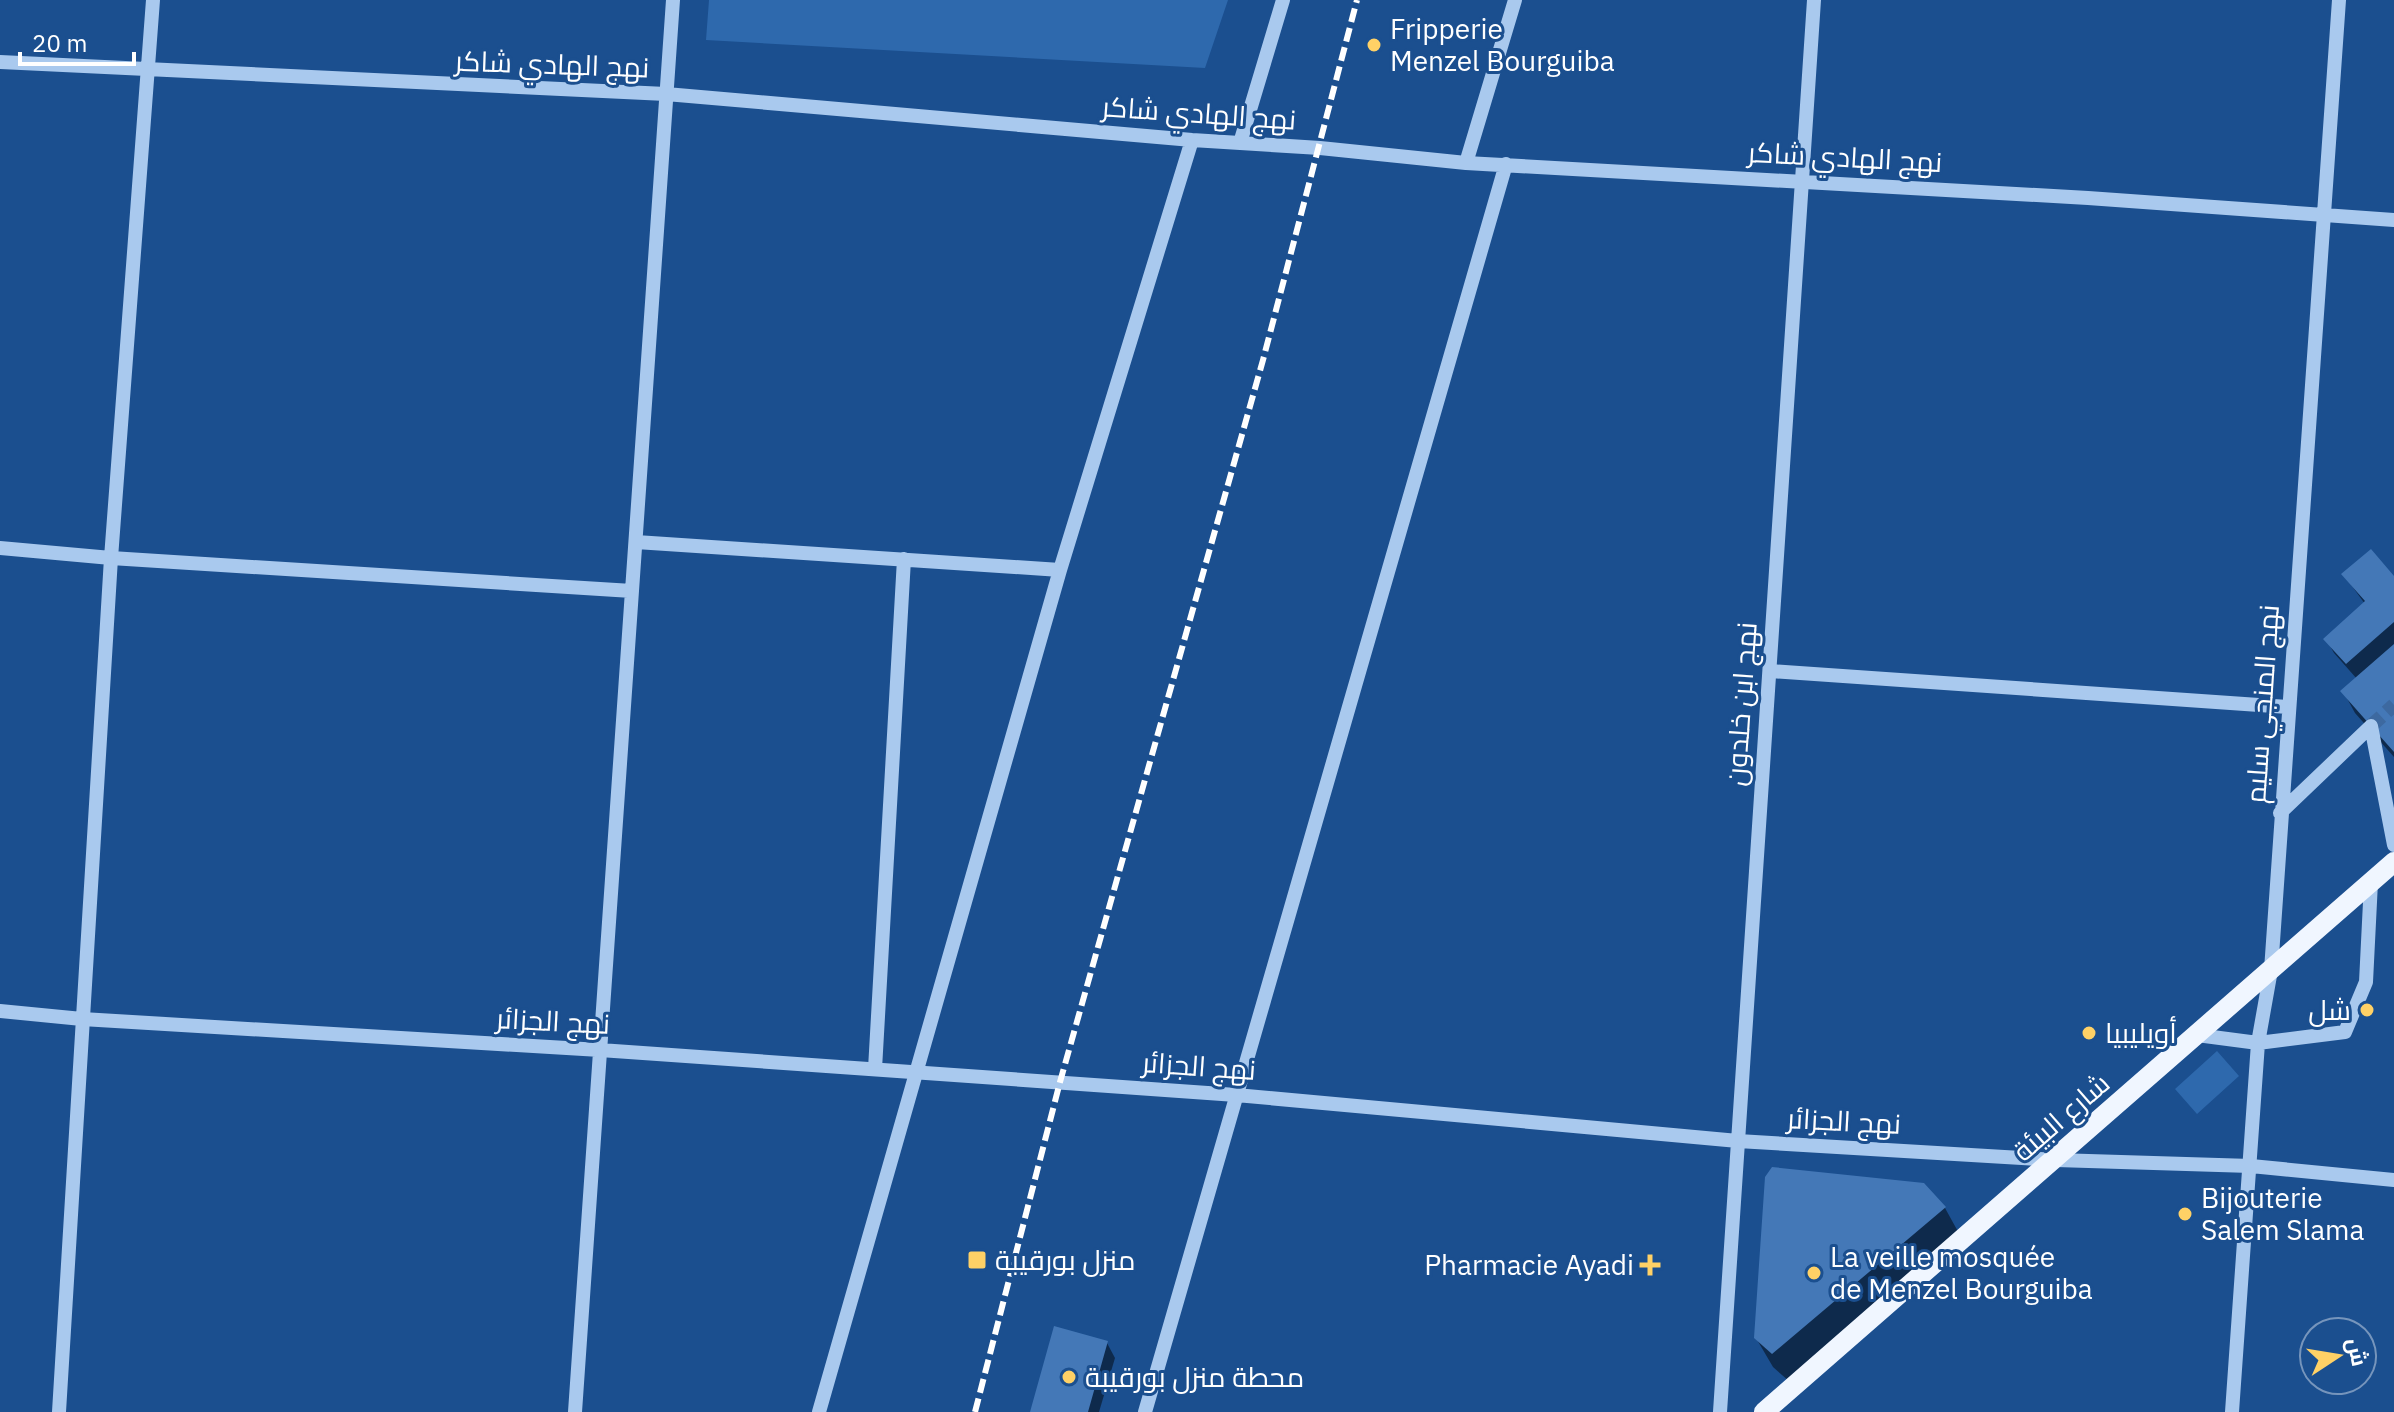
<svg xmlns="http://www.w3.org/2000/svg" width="2394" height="1412" viewBox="0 0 2394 1412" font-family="'IBM Plex Sans',Cairo,sans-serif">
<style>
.green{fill:#2e69ad}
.shadow{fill:#0007}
.building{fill:#4478b7}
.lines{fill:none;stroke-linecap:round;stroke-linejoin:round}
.minor-tunnel{stroke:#3d69a0;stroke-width:14;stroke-dasharray:14 7;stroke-linecap:butt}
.minor{stroke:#a9c9ee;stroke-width:14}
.major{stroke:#f0f6ff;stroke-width:20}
.rail{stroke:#fff;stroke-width:6;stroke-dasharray:14 6;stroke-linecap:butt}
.poi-dot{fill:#ffd166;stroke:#1b4f8f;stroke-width:3}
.labels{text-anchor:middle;stroke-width:6;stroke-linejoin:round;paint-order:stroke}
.poi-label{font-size:28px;fill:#fff;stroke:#1b4f8f;text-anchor:start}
.street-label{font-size:28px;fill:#fff;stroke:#1b4f8f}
</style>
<rect width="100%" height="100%" fill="#1b4f8f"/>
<!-- green -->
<path class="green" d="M709,0H1228L1205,68L706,40Z
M2217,1051L2239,1076L2197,1114L2175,1089Z"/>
<!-- shadow -->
<path class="shadow" d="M2344,575L2394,579V757L2355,713L2343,691L2357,679L2334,653L2326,639L2365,604Z
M1923,1185L1945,1208L1961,1237L1790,1382L1773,1367L1756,1338Z
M1107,1343L1115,1358L1099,1412H1032Z"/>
<!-- building -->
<path class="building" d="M2371,549L2394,576V622L2346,664L2323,639L2365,601L2341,574Z
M2394,644V752L2340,691Z
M1772,1167L1924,1183L1946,1207L1772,1354L1754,1338L1765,1177Z
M1054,1326L1108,1341L1088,1412H1030Z"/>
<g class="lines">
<!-- minor-tunnel -->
<path class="minor-tunnel" d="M2371,726L2394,705"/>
<!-- minor -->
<path class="minor" d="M0,62L666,94L1192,140L1320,148L1466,163L2088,198L2394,220
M1240,143L1283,0
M1466,163L1515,0
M636,542L1060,570
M0,548L111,558L632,591
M1770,671L2288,707
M2371,726L2394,845
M2280,813L2371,726
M0,1011L82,1019L600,1050L1236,1095L1738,1141L2056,1160L2251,1166L2394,1180
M2197,1035L2258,1043L2345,1032L2366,982L2371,882
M875,1069L904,559
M59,1412L111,558L153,0
M575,1412L673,0
M819,1412L1060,570L1192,140
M1145,1412L1506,164
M1720,1412L1814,0
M2232,1412L2258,1043L2271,970L2339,0"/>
<!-- major -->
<path class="major" d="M1764,1412L2394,862"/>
<!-- rail -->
<path class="rail" d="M975,1412L1060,1082L1263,360L1357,0"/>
</g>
<!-- markers -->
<g class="poi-dot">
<circle cx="1374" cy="45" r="8"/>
<circle cx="2367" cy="1010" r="8"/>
<circle cx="2089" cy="1033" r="8"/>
<circle cx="2185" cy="1214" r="8"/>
<rect x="967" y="1250" width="20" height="20" rx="4"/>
<path d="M1646 1253h8v8h8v8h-8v8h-8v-8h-8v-8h8z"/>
<circle cx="1814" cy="1273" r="8"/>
<circle cx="1069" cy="1377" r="8"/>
</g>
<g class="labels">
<!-- poi labels -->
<g class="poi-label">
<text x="1390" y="39">Fripperie<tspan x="1390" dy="32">Menzel Bourguiba</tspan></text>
<text x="2351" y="1020" text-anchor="end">شل</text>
<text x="2105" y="1043">أويليبيا</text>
<text x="2201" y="1208">Bijouterie<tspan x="2201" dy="32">Salem Slama</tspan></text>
<text x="1830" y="1267">La veille mosquée<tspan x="1830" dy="32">de Menzel Bourguiba</tspan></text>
<text x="995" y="1270">منزل بورقيبة</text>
<text x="1634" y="1275" text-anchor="end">Pharmacie Ayadi</text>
<text x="1085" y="1387">محطة منزل بورقيبة</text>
</g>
<!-- street labels -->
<g class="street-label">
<text transform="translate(552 64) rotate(2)" y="10">نهج الهادي شاكر</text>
<text transform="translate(1199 113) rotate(4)" y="10">نهج الهادي شاكر</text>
<text transform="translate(1845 157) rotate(3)" y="10">نهج الهادي شاكر</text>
<text transform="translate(1741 704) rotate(-86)" y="10">نهج ابن خلدون</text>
<text transform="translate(2262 704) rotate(-86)" y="10">نهج المنجي سليم</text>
<text transform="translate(553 1021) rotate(3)" y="10">نهج الجزائر</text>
<text transform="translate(1199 1066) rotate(4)" y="10">نهج الجزائر</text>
<text transform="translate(2061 1117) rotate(-41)" y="10">شارع البيئة</text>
<text transform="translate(1844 1121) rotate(3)" y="10">نهج الجزائر</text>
</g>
</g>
<!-- north arrow -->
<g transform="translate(2338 1356) rotate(78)"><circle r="38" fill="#1b4f8f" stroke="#7695bc" stroke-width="2"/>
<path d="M0-6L14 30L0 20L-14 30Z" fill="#ffd166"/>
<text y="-12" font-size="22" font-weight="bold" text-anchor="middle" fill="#ffffff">ش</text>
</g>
<!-- scale -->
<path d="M20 52v12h114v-12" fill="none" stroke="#ffffff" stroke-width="4"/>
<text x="32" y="52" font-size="24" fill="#ffffff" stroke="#1b4f8f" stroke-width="6" paint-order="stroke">20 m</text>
</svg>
